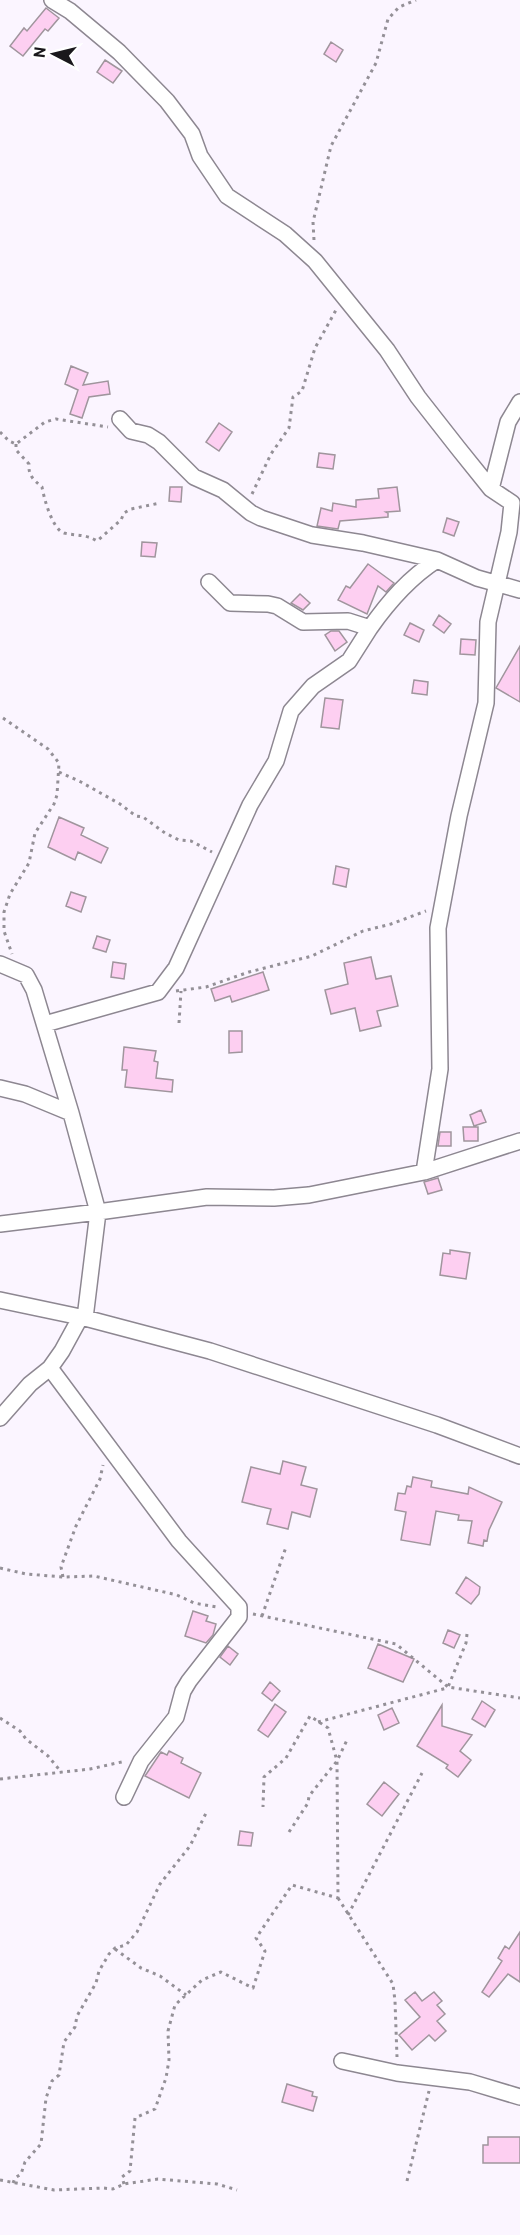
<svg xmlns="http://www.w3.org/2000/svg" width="520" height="2235" viewBox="0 0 520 2235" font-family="Barlow,sans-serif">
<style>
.building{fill:#fdcff1;stroke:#a0959d;stroke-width:1.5}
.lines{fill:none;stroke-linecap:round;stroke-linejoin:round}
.street-casing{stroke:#8d8791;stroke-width:18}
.path{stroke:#949097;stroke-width:3;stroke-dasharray:3 4.5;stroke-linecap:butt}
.street{stroke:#fff;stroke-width:15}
</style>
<rect width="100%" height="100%" fill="#fbf5ff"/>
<!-- building -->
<path class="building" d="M46,8L59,18L48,31L45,29L23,56L10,46L24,28L27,31Z
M331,42L343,50L336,62L324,54Z
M105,60L122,71L113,83L97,72Z
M71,366L88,373L83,385L108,381L110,394L89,397L82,418L70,414L78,390L65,384Z
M219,423L232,432L219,451L206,442Z
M319,453L335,455L333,469L317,467Z
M170,487H182L181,502L169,501Z
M397,487L400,511L386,512L388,513V517L340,521L338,529L317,526L321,508L332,511L333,503L356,507V500L379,498L378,489Z
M447,518L459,522L454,536L443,532Z
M142,542L157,543L155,557L141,556Z
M368,564L394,583L386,592L378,586L367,614L338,600L346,586L350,588Z
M300,594L310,603L303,610L291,603Z
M439,615L451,624L444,633L433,625Z
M410,623L424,630L419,642L404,635Z
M331,631H339L347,642L335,651L325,635Z
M461,639L476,640L475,655L460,654Z
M520,646V702L496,688Z
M414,680L428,682L427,695L412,693Z
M325,698L343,700L339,729L321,727Z
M59,817L84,828L81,835L108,848L101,863L78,852L75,860L48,847Z
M336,866L349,869L346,887L333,884Z
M71,892L86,897L81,912L66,906Z
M97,936L110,940L106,952L93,948Z
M371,957L376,979L391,976L398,1006L377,1011L381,1026L360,1031L355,1008L331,1014L325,990L348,984L344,963Z
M113,962L126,964L124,979L111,977Z
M263,972L269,990L232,1002L230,996L215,1001L211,989Z
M229,1031H242V1052L229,1053Z
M124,1047L156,1051L154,1061L158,1062L156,1078L173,1080L172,1092L125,1087L127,1070H122Z
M481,1110L486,1122L474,1126L470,1115Z
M463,1127H478V1141H464Z
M440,1132H451V1146H438Z
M438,1178L442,1190L428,1194L424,1182Z
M450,1250L470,1253L466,1279L440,1275L443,1253L450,1254Z
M283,1461L306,1467L301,1485L317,1489L310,1517L292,1512L288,1529L267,1524L271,1509L242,1502L251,1467L280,1474Z
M413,1477L432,1481L431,1487L468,1494L469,1487L502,1502L489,1530L487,1541L484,1540L483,1546L468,1543L472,1521L458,1520L459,1515L436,1511L430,1545L401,1540L406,1512L395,1510L398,1493L405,1494L407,1486L411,1487Z
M466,1577L480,1587L479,1594L471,1604L456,1593Z
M193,1611L208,1616L206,1621L216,1624L213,1635L206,1643L185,1636Z
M448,1630L460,1635L454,1648L443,1643Z
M378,1644L414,1659L403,1682L368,1668Z
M228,1646L238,1654L230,1665L220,1657Z
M270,1682L280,1691L272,1701L262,1693Z
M482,1701L495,1710L485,1727L472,1719Z
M275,1704L286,1712L268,1737L258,1730Z
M442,1705V1726L472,1735L460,1751L471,1760L458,1777L446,1768L448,1765L417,1746Z
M392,1708L399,1723L384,1730L378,1715Z
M169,1751L183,1758L181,1763L201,1773L189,1798L145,1776L161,1752L167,1755Z
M384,1782L399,1794L382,1816L367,1804Z
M240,1831L253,1833L251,1846L238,1845Z
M520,1932V1982L508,1974L489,1997L482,1992L502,1961L498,1958L505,1946L509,1949Z
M415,1992L422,2001L434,1992L442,2001L437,2005L445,2014L437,2021L446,2031L435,2041L429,2035L412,2050L399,2035L420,2017L405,2000Z
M287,2084L313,2092L312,2096L317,2097L313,2111L282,2102Z
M488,2137H520V2163H483V2145H488Z"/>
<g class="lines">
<!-- street casing -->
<g class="street-casing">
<path id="street" d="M52,0L70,11L119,52L167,101L192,134L200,156L227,196L285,234L315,261L387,350L418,397L458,448L491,489L512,503L509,532L488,622L486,703L459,816L438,928L440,1069L424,1172
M120,419L131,431L148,435L159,442L194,477L223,490L251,513L261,518L312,535L363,543L437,560L477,578L520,590
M491,489L508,422L520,402
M209,582L230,603L268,604L277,606L303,622L348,621L370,628C389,601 409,578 437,560
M0,964L26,975L34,990L71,1113
M45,1024L158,992L176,968L250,805L276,761L291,711L313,686L349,661L370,628
M0,1088L25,1094L71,1113L98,1212L0,1224
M0,1300L85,1318L210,1351L437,1425L520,1456
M80,1318L62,1351L50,1368L179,1541L239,1607V1617L189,1681L183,1691L176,1717L141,1761L124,1797
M85,1318L98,1212L207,1197L274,1198L309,1195L424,1172L520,1141
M0,1418L30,1384L50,1368
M342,2061L397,2073L470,2082L520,2097"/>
</g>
<!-- path -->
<path class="path" d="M314,240L313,222L331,146L376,63L388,19L399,7L416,0
M0,432L9,441L16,444L45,422L56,419L108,427
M16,444V450L29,464C28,476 34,480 42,487C44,498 52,529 64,533C76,536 86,534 97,541L121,520L124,513L131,509L160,503
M252,494L271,454L289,428L293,397L302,391L315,348L336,310
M3,718L48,749L59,763L57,795L54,804L35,833L29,863L10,894L4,912V931L12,954
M59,772L81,782L120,804L136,816L143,817L165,833L179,840L191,841L212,852
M176,991L206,987L249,972L312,956L363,931L391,924L426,911
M179,1023L181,991
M0,1568L26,1574L63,1577L94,1576L177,1595L194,1603L217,1607
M63,1577L61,1567L65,1556L76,1526L100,1479L103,1465
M253,1614L396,1644L448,1687
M262,1616L286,1547
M467,1634L466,1643L448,1687L520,1698
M0,1718L20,1731L26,1739L48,1756L62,1773
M318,1722L447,1688
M0,1779L90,1769L126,1761
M289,1832L308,1803L309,1796L337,1761L347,1740
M338,1898L393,1984L395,2001L397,2057
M348,1915L422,1773
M115,1949L141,1968L160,1976L186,1995
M0,2180L54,2190L103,2188L113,2189L124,2184L158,2179L217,2184L237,2190
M407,2181L429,2091
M13,2183L15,2178L21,2174L25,2162L41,2144L46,2098L52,2081L59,2075L64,2042L75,2027L77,2016L96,1983L99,1971L109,1954L115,1948L126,1945L137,1932L160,1884L190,1846L207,1811
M124,2184L122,2177L130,2171L135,2118L155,2109L166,2078L169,2060L168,2031L175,2005L202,1980L221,1972L253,1988L265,1951L256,1938L292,1885L338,1898L337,1761L328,1728L310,1716L286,1758L264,1777L263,1807"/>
<!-- street -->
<use href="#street" class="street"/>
</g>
<!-- north arrow -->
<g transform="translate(54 54) rotate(277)" stroke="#ffffff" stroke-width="4.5" paint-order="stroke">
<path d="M0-4.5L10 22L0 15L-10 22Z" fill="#1a181c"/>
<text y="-9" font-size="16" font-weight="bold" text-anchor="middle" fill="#1a181c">N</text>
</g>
</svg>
